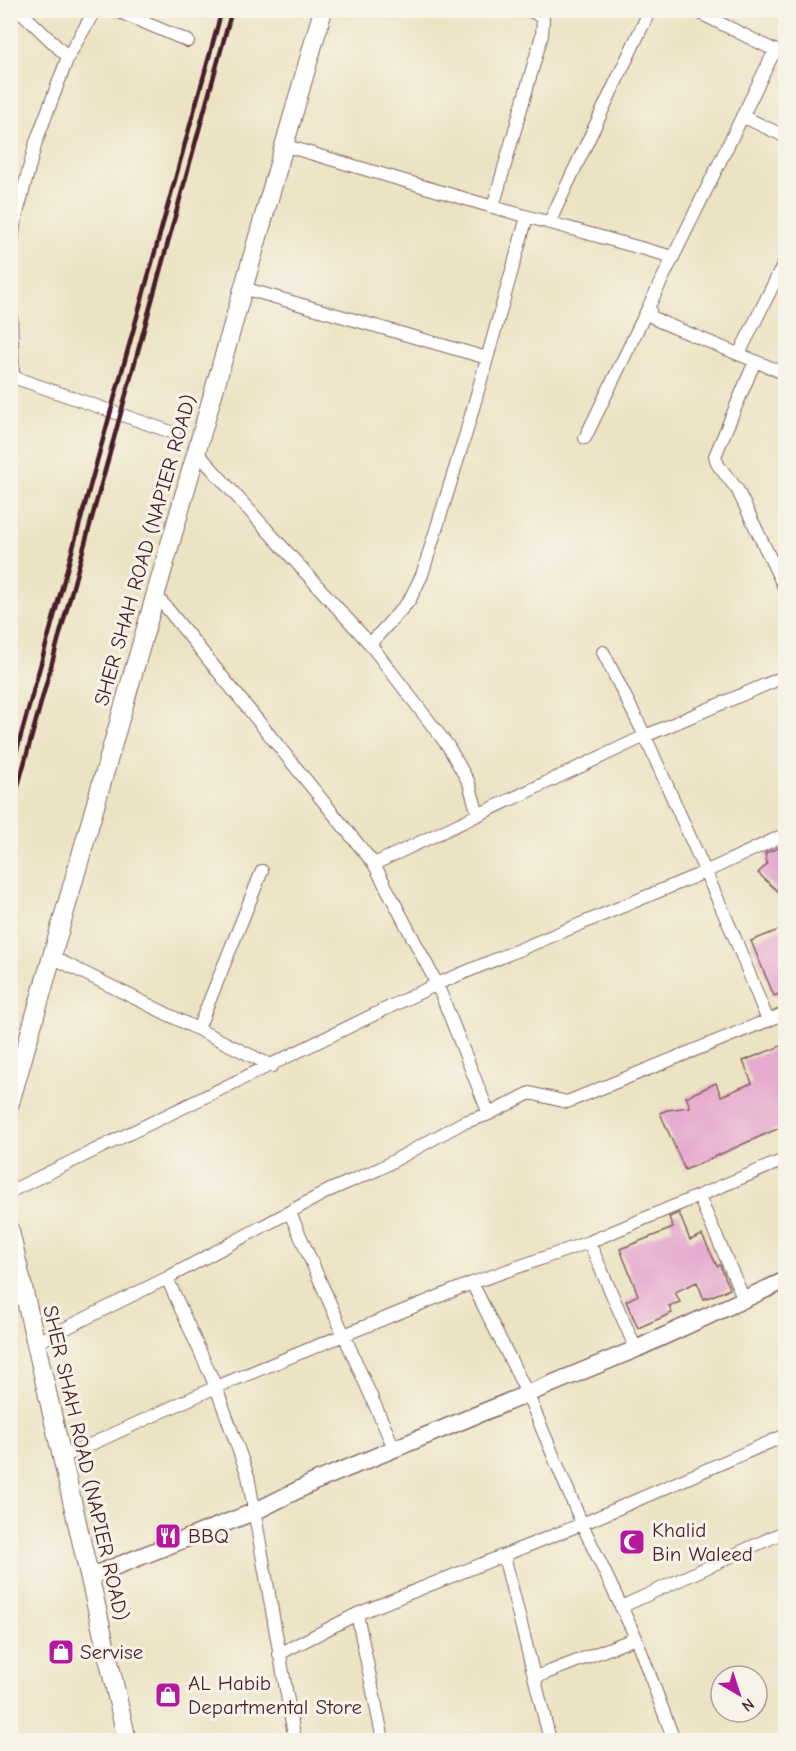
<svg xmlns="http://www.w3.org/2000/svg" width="796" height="1751" viewBox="0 0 796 1751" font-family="'Comic Neue',sans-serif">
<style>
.building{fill:#e6aacf}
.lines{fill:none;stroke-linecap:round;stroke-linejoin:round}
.street-casing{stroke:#836460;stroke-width:14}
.secondary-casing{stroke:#836460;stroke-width:19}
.primary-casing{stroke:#836460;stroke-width:20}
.street{stroke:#fff;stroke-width:12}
.secondary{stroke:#fff;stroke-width:16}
.primary{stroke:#fff;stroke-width:18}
.rail{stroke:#4a1f2b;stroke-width:4.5}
.labels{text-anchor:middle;stroke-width:6;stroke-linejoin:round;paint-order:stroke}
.street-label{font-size:21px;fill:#4a1f2b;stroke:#f7f3e8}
.poi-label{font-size:21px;fill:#4a1f2b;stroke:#f7f3e8;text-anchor:start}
</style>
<rect width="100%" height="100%" fill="#f7f3e8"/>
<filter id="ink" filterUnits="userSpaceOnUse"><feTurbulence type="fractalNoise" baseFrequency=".0167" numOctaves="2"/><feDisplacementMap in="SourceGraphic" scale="12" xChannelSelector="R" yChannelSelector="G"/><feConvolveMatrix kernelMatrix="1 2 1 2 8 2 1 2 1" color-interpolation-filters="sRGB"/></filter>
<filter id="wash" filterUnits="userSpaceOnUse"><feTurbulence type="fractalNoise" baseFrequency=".008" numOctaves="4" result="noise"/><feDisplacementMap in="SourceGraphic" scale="24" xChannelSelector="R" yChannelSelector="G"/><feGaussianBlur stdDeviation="1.35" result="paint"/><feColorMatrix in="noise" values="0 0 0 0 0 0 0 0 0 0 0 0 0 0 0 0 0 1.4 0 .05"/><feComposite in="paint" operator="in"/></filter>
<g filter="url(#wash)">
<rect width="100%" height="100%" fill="#ece3c3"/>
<g id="blocks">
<!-- building -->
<path class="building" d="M786,845V899L758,873L767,864L765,853Z
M786,927V991L774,996L751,941Z
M786,1044V1125L685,1170L660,1113L667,1110L690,1107L686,1097L716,1083L721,1096L752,1083L743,1061Z
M679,1213L690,1240L702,1235L717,1266L720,1265L730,1289L704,1299L697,1282L675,1292L680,1302L669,1306L672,1313L638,1328L626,1301L638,1295L620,1249L673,1228L669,1217Z"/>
</g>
</g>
<g filter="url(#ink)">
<use href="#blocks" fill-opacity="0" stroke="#836460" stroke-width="1.5"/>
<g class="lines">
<!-- street casing -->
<g class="street-casing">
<path id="street" d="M19,10L68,57
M115,10L188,41
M694,10L786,56
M775,50L649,306L651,316L659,321L786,374
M742,116L786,137
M293,148L493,207L673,257
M493,207L542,35L543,19L535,13L527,10
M549,223L650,10
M10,261L14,225L36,142L68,57L95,10
M10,282L13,377
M250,290L487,358
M739,354L786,259
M755,361L715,456L718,465L737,489L786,591
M10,381L13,377L174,433
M585,438L649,306
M203,459L370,644L448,746L469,783L478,815
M161,601L374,864L437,984L489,1114
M370,644L409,601L422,575L466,433L527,217
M603,652L645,736L734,936L768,1021
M374,864L645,736L786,676
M60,961L272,1066
M198,1029L262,871
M11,1191L437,984L705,872L786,834
M699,1197L744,1299
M290,1213L394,1448
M589,1242L636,1349
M167,1278L216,1387L248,1476L295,1740
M472,1283L527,1393L582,1524L636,1638L674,1740
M44,1339L167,1278L330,1190L379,1169L462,1123L489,1114L530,1093L567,1102L786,1013
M72,1453L216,1387L472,1283L589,1242L786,1159
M504,1556L550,1740
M621,1607L786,1531
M357,1614L383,1740
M279,1654L357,1614L582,1524L786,1435
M536,1677L636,1638"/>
</g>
<!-- secondary casing -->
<g class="secondary-casing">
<path id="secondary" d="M99,1573L256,1511L314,1482L636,1349L786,1280"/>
</g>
<!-- primary casing -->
<g class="primary-casing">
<path id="primary" d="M10,1103L323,10
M10,1231L127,1740"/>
</g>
<!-- street -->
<use href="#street" class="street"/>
<!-- secondary -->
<use href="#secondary" class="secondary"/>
<!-- primary -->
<use href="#primary" class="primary"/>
<!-- rail -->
<path class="rail" d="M10,775L222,10
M10,815L232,10"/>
</g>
</g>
<!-- icons -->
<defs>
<g id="restaurant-square" transform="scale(1.35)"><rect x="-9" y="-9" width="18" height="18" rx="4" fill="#b5179e" stroke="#f7f3e8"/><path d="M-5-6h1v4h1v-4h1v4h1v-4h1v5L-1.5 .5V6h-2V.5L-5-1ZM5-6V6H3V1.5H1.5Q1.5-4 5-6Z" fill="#fff"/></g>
<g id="mosque-square" transform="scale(1.35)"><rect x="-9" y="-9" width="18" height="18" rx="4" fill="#b5179e" stroke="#f7f3e8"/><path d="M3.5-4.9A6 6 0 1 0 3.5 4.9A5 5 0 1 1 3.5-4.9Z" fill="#fff"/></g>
<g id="shop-square" transform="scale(1.35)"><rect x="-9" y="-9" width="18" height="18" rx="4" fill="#b5179e" stroke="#f7f3e8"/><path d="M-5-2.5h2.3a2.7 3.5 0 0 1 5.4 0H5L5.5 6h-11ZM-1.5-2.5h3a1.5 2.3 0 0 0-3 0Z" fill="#fff"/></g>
</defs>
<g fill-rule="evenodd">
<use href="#restaurant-square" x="168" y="1536"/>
<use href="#mosque-square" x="632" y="1542"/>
<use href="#shop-square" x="61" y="1652"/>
<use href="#shop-square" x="168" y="1695"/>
</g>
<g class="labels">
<!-- street labels -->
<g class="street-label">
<text transform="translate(145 550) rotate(-74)" y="7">SHER SHAH ROAD (NAPIER ROAD)</text>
<text transform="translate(86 1463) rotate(77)" y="7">SHER SHAH ROAD (NAPIER ROAD)</text>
</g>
<!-- poi labels -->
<g class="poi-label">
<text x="652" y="1537">Khalid<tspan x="652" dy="24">Bin Waleed</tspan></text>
<text x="188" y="1543">BBQ</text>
<text x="80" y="1659">Servise</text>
<text x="188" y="1690">AL Habib<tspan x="188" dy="24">Departmental Store</tspan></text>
</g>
</g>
<!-- margin -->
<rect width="796" height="1751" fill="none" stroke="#f7f3e8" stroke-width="36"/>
<!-- north arrow -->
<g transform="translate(739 1694) rotate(141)"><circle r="28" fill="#f7f3e8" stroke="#b29e9c" stroke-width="1.5"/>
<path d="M0-4.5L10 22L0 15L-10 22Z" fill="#b5179e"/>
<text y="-9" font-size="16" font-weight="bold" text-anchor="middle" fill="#4a1f2b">N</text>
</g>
</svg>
